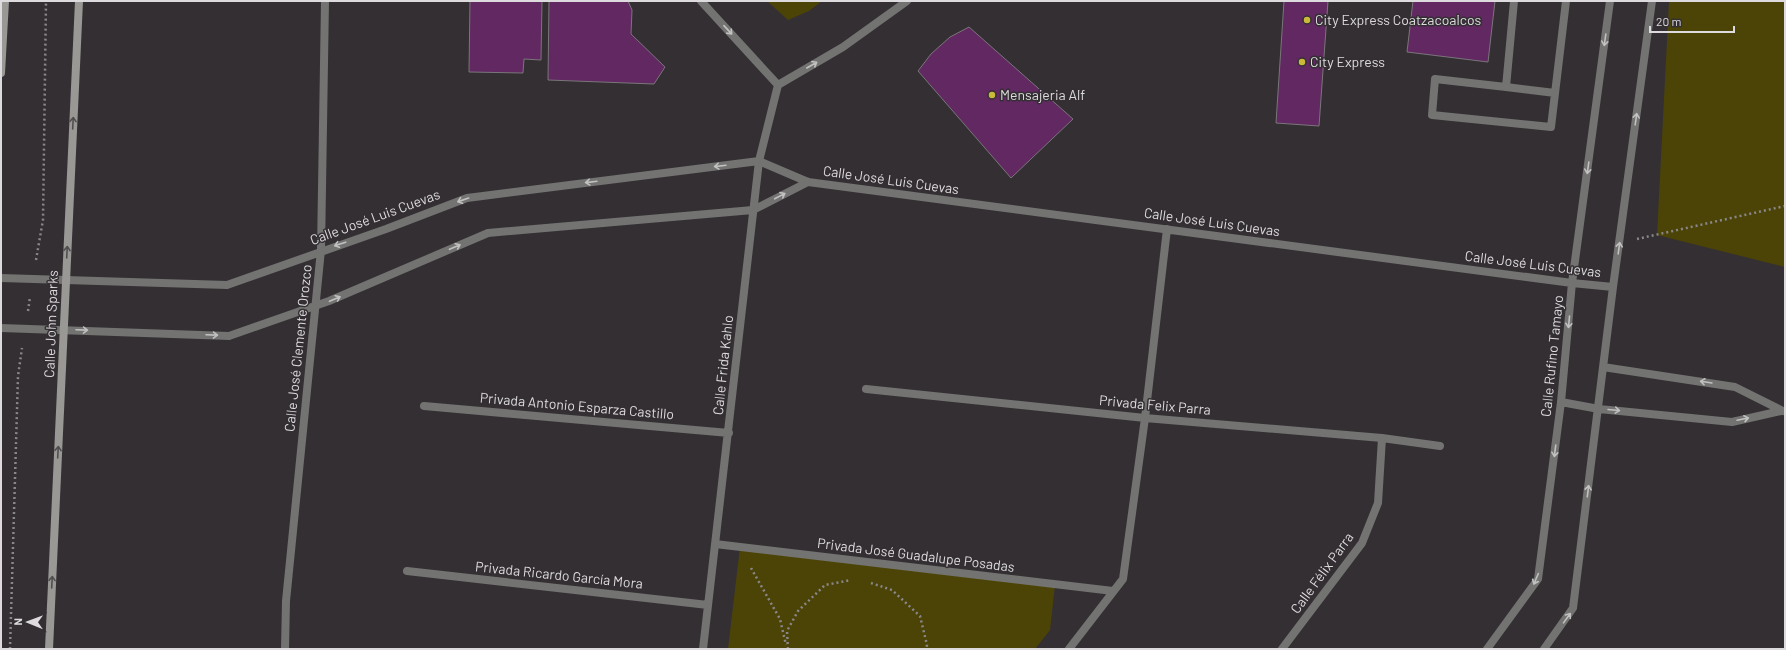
<svg xmlns="http://www.w3.org/2000/svg" width="1786" height="650" viewBox="0 0 1786 650" font-family="Barlow,sans-serif">
<style>
.green{fill:#4c4407}
.building{fill:#612862;stroke:#7a767a}
.lines{fill:none;stroke-linecap:round;stroke-linejoin:round}
.path{stroke:#8a878a;stroke-width:2.5;stroke-dasharray:2 3;stroke-linecap:butt}
.lane{stroke:#737371;stroke-width:8}
.street{stroke:#737371;stroke-width:8}
.secondary{stroke:#999895;stroke-width:8}
.oneway{stroke:#c2c1c2}
.oneway2{stroke:#524e50}
.poi-dot{fill:#cbba39;stroke:#332f33;stroke-width:1.5}
.labels{text-anchor:middle;stroke-width:3;stroke-linejoin:round;paint-order:stroke}
.poi-label{font-size:14px;fill:#dddbdd;stroke:#332f33;text-anchor:start}
.street-label{font-size:14px;fill:#dddbdd;stroke:#332f33}
</style>
<rect width="100%" height="100%" fill="#332f33"/>
<!-- green -->
<path class="green" d="M767,1H822L809,11L788,20Z
M1669,1H1785V267L1657,235Z
M740,547L1055,585L1050,630L1035,649H728Z"/>
<!-- building -->
<path class="building" d="M470,1H542L541,60L524,59L523,73L469,72Z
M549,1H628L632,10L631,34L665,67L654,84L548,80Z
M1284,1H1328L1319,126L1276,123Z
M1413,1H1495L1488,62L1407,52Z
M969,27L1073,119L1011,178L918,71L931,54L950,37Z"/>
<g class="lines">
<!-- path -->
<path class="path" d="M1637,239L1785,206
M36,260L43,220L46,1
M28,311L30,297
M751,568L780,619L786,645
M871,583L892,590L920,616L927,645L926,649
M10,649L18,376L22,348
M788,649L787,631L798,611L825,585L851,580"/>
<!-- lane -->
<path class="lane" d="M1514,1L1506,87L1435,79L1432,115L1551,127L1566,1
M1506,87L1555,93"/>
<!-- street -->
<path class="street" d="M701,1L778,85
M1,278L227,285L386,229L467,198L759,161L808,182L1572,283L1613,287
M1,328L229,336L329,301L488,233L753,210L808,182
M1603,367L1735,387L1783,411
M866,389L1145,418L1382,438L1440,446
M1561,402L1599,409L1732,422L1781,411
M424,406L729,433
M715,544L1113,591
M407,571L708,605
M285,649L286,601L321,250L325,1
M703,649L759,161L778,85L843,47L907,1
M1069,649L1123,579L1145,418L1167,229
M1282,649L1362,543L1378,503L1382,438
M1487,649L1538,579L1561,402L1572,283L1610,1
M1544,649L1573,608L1613,287L1652,1"/>
<!-- secondary -->
<path class="secondary" d="M1,73L5,1
M49,649L79,1"/>
</g>
<!-- one-way arrows -->
<defs><path id="oneway-shaft" d="M-6 0H5M1.5-3L5.5 0L1.5 3" fill="none" stroke-width="1.6" stroke-linecap="round" stroke-linejoin="round"/></defs>
<g class="oneway">
<use href="#oneway-shaft" transform="translate(728 30) rotate(47)"/>
<use href="#oneway-shaft" transform="translate(1605 40) rotate(98)"/>
<use href="#oneway-shaft" transform="translate(812 65) rotate(-30)"/>
<use href="#oneway-shaft" transform="translate(1636 119) rotate(-82)"/>
<use href="#oneway-shaft" transform="translate(720 166) rotate(173)"/>
<use href="#oneway-shaft" transform="translate(1588 168) rotate(98)"/>
<use href="#oneway-shaft" transform="translate(591 182) rotate(173)"/>
<use href="#oneway-shaft" transform="translate(780 196) rotate(-28)"/>
<use href="#oneway-shaft" transform="translate(463 200) rotate(161)"/>
<use href="#oneway-shaft" transform="translate(340 244) rotate(162)"/>
<use href="#oneway-shaft" transform="translate(455 247) rotate(-23)"/>
<use href="#oneway-shaft" transform="translate(1619 248) rotate(-82)"/>
<use href="#oneway-shaft" transform="translate(335 299) rotate(-23)"/>
<use href="#oneway-shaft" transform="translate(1569 322) rotate(95)"/>
<use href="#oneway-shaft" transform="translate(82 330) rotate(2)"/>
<use href="#oneway-shaft" transform="translate(212 335) rotate(2)"/>
<use href="#oneway-shaft" transform="translate(1706 382) rotate(-171)"/>
<use href="#oneway-shaft" transform="translate(1614 410) rotate(5)"/>
<use href="#oneway-shaft" transform="translate(1743 419) rotate(-12)"/>
<use href="#oneway-shaft" transform="translate(1555 451) rotate(97)"/>
<use href="#oneway-shaft" transform="translate(1588 491) rotate(-83)"/>
<use href="#oneway-shaft" transform="translate(1536 579) rotate(113)"/>
<use href="#oneway-shaft" transform="translate(1567 618) rotate(-54)"/>
</g>
<g class="oneway2">
<use href="#oneway-shaft" transform="translate(73 123) rotate(-87)"/>
<use href="#oneway-shaft" transform="translate(67 252) rotate(-87)"/>
<use href="#oneway-shaft" transform="translate(58 452) rotate(-87)"/>
<use href="#oneway-shaft" transform="translate(52 582) rotate(-87)"/>
</g>
<!-- markers -->
<g class="poi-dot">
<circle cx="1307" cy="20" r="4"/>
<circle cx="1302" cy="62" r="4"/>
<circle cx="992" cy="95" r="4"/>
</g>
<g class="labels">
<!-- poi labels -->
<g class="poi-label">
<text x="1315" y="25">City Express Coatzacoalcos</text>
<text x="1310" y="67">City Express</text>
<text x="1000" y="100">Mensajeria Alf</text>
</g>
<!-- street labels -->
<g class="street-label">
<text transform="translate(891 180) rotate(8)" y="5">Calle José Luis Cuevas</text>
<text transform="translate(375 217) rotate(-20)" y="5">Calle José Luis Cuevas</text>
<text transform="translate(1212 222) rotate(8)" y="5">Calle José Luis Cuevas</text>
<text transform="translate(1533 264) rotate(7)" y="5">Calle José Luis Cuevas</text>
<text transform="translate(51 324) rotate(-88)" y="5">Calle John Sparks</text>
<text transform="translate(298 348) rotate(-84)" y="5">Calle José Clemente Orozco</text>
<text transform="translate(1552 356) rotate(-84)" y="5">Calle Rufino Tamayo</text>
<text transform="translate(723 365) rotate(-84)" y="5">Calle Frida Kahlo</text>
<text transform="translate(1155 405) rotate(5)" y="5">Privada Felix Parra</text>
<text transform="translate(577 406) rotate(5)" y="5">Privada Antonio Esparza Castillo</text>
<text transform="translate(916 555) rotate(7)" y="5">Privada José Guadalupe Posadas</text>
<text transform="translate(1322 573) rotate(-54)" y="5">Calle Félix Parra</text>
<text transform="translate(559 575) rotate(6)" y="5">Privada Ricardo García Mora</text>
</g>
</g>
<!-- border -->
<rect width="1786" height="650" fill="none" stroke="#dddbdd" stroke-width="4"/>
<!-- north arrow -->
<g transform="translate(28 622) rotate(271)" stroke="#332f33" stroke-width="3" paint-order="stroke">
<path d="M0-3L7 15L0 10L-7 15Z" fill="#dddbdd"/>
<text y="-6" font-size="11" font-weight="bold" text-anchor="middle" fill="#dddbdd">N</text>
</g>
<!-- scale -->
<path d="M1650 26v6h84v-6" fill="none" stroke="#dddbdd" stroke-width="2"/>
<text x="1656" y="26" font-size="12" fill="#dddbdd" stroke="#332f33" stroke-width="3" paint-order="stroke">20 m</text>
</svg>
